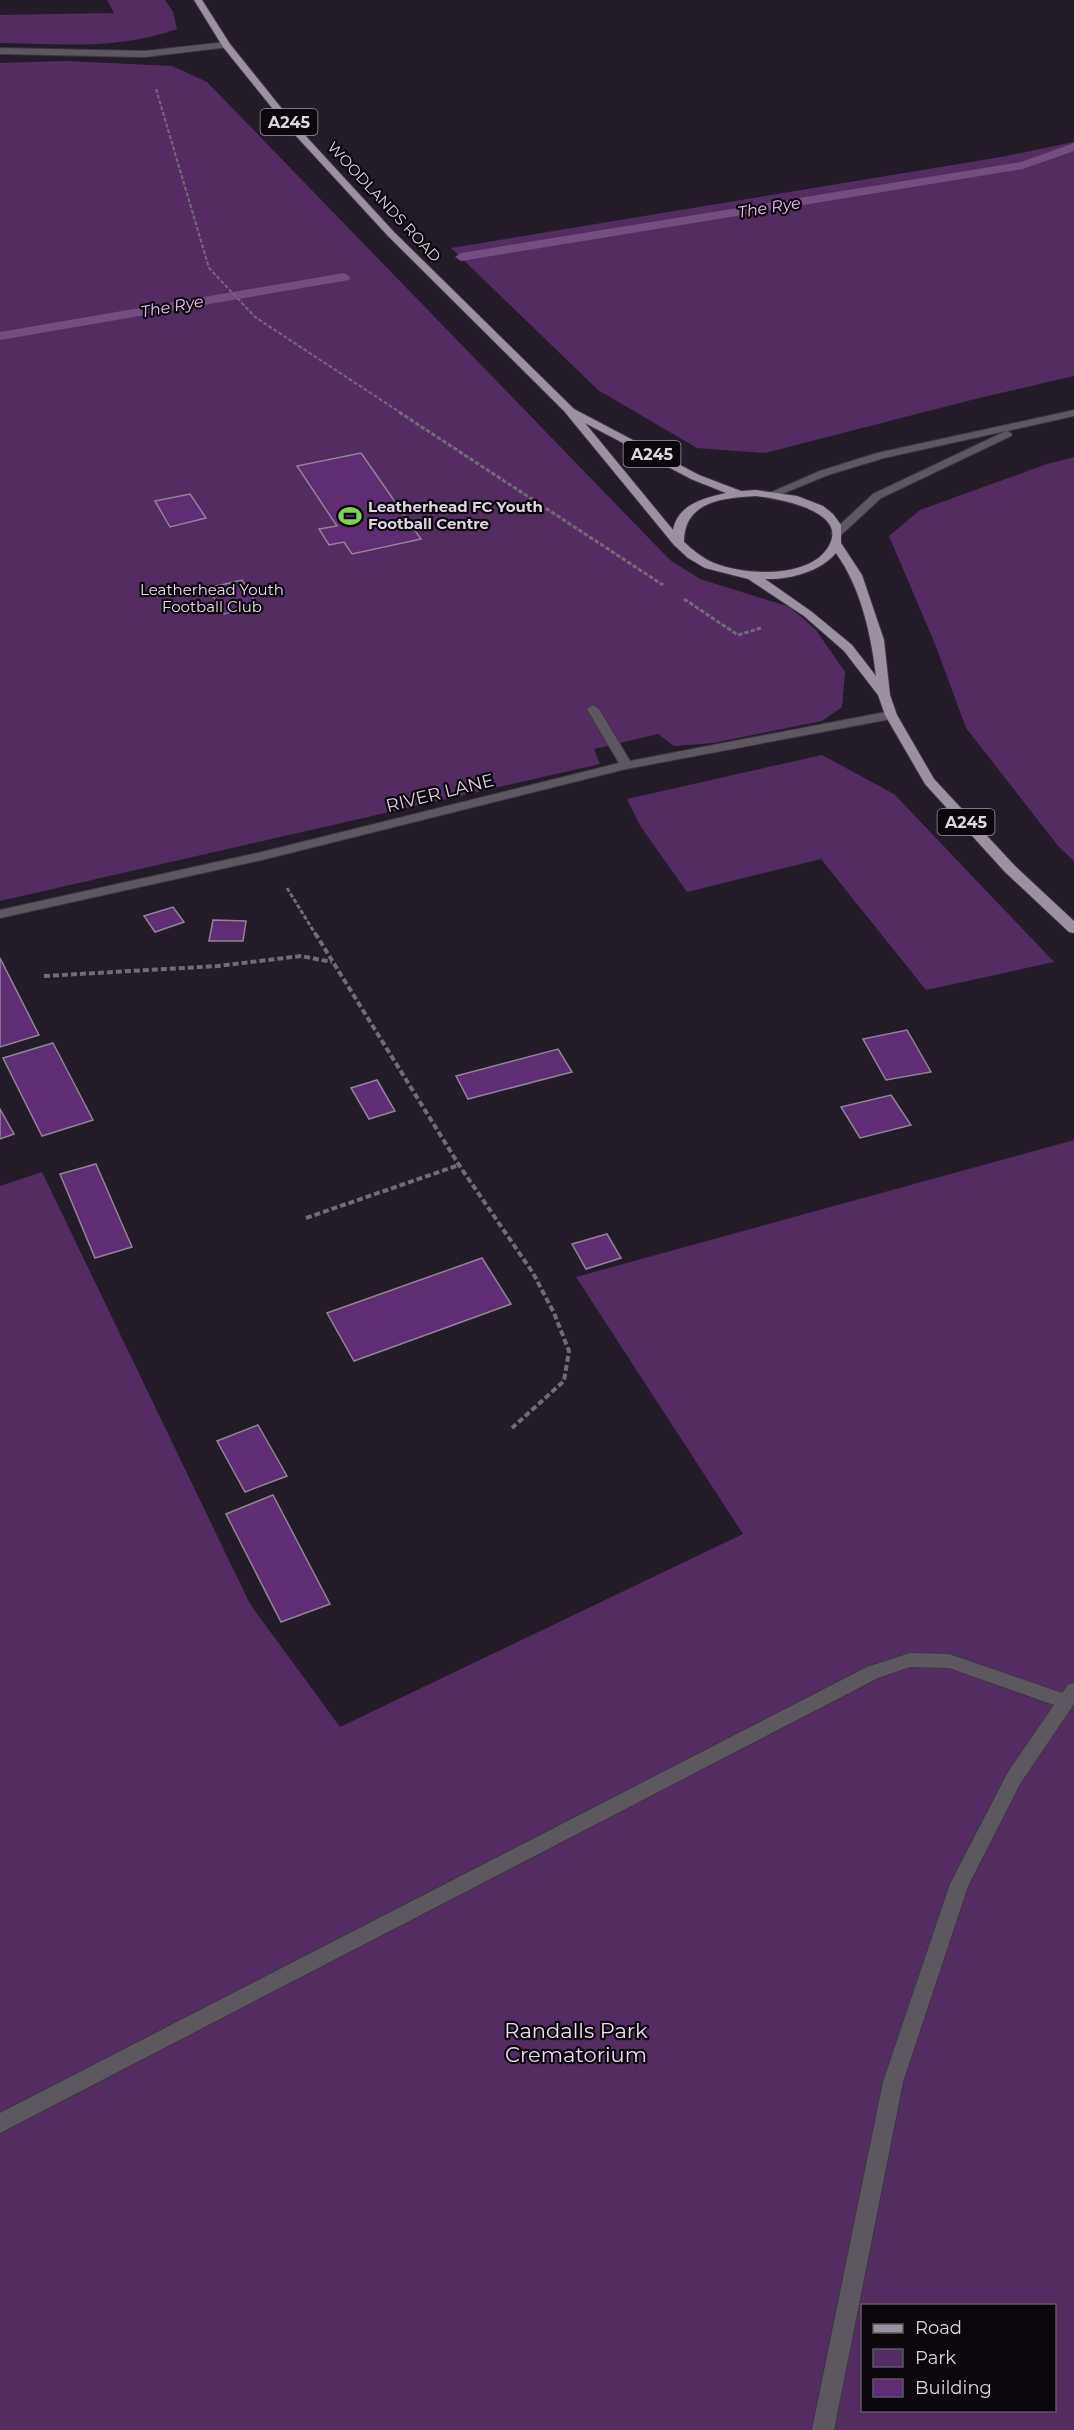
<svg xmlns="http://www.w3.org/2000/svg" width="1074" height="2430" viewBox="0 0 1074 2430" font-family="Montserrat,sans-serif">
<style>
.green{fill:#532d62;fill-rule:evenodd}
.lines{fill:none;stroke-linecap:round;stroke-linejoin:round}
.stream{fill:#744e82;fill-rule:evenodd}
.building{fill:#5f2d73;stroke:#908495;stroke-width:1.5}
.minor-casing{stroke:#3e3543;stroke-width:2}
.major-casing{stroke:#3e3543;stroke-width:2}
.path-far2{stroke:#726a77;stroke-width:2;stroke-dasharray:4 2;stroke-linecap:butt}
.path-far1{stroke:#726a77;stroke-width:3;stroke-dasharray:4.5 2;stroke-linecap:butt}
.path{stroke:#726a77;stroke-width:4;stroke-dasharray:6 3;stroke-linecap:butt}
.minor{fill:#5d585f;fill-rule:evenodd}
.major{fill:#9b91a0;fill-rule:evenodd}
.labels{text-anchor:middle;stroke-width:4.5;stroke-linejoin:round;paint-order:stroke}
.far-street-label{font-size:15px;fill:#ddd6e0;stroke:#0b070d}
.far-poi-label{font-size:15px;font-weight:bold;fill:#ddd6e0;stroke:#0b070d;text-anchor:start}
.far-park-label{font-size:15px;fill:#ebddf1;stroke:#0b070d}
.shield{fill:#0b070d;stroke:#9e98a1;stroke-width:1.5}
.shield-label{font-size:16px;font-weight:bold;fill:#ddd6e0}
.far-water-label{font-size:16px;font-style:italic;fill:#eac1fc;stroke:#0b070d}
.street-label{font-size:18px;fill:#ddd6e0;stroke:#0b070d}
.near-park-label{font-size:21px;fill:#ebddf1;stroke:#0b070d}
</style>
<rect width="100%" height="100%" fill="#241b29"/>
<!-- green -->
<path class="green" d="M107,0H165L173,12L177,29C120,50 60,44 0,43V15L114,13Z
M66,61L172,66L207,82L670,560L700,579L790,607L816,630L845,672L842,707L822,721L713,743L674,746L658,734L594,749L600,764L0,901V63Z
M1074,142V376L979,398L765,453L697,448L598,390L451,248L1001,157Z
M1074,457V861L1059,847L966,728L935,644L889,536L920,510L1047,464Z
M822,755L894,794L1054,962L926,990L821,859L687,892L641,827L627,799Z
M1074,1140V2430H0V1186L42,1172L250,1604L340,1727L743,1534L576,1277ZM862,2306H1054V2410H862Z"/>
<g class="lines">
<!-- stream -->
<path class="stream" d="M1074,143V151L1023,169L461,261L455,257L461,253L1021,162Z
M344,273L350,277L349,280L0,340V332Z"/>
</g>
<!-- building -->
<path class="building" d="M361,453L421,539L352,554L344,542L329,545L319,529L337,526L297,466Z
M190,494L206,518L170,527L155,501Z
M242,580L258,606L224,614L208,588Z
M173,907L184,922L155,932L144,916Z
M213,920L246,921L243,941H209Z
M0,958L39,1035L0,1047Z
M907,1030L931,1072L886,1080L863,1039Z
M53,1043L93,1120L42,1136L3,1058Z
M558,1049L572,1072L468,1099L456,1076Z
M377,1080L395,1111L369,1119L351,1088Z
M891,1095L911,1125L860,1138L841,1107Z
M0,1109L14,1134L0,1139Z
M96,1164L132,1247L95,1258L60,1174Z
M607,1234L621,1258L586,1269L572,1244Z
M482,1258L511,1304L354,1361L327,1313Z
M258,1425L287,1476L245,1492L217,1441Z
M273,1495L330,1604L281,1622L226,1514Z"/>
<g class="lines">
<!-- minor casing -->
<g class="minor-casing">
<path id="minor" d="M226,42L230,45L229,47L145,57L0,54V48L145,51Z
M1074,410V416L1007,431L1012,434L1011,436L881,498L841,535L837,536L831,533L873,494L1006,431L884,458L828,475L777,496L773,497L767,494L820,471L877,453Z
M593,705L599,709L630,761L891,711L897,715L891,719L626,769L266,859L0,918V910L266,851L619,763L587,709Z
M910,1653L949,1654L1062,1693L1068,1685L1074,1683V1704L1020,1784L968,1886L903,2082L834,2430H812L883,2082L950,1884L1008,1772L1054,1705L949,1668L910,1667L878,1678L0,2133V2113L867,1667Z"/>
</g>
<!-- major casing -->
<g class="major-casing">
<path id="major" d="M194,0H202L230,44L291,120L394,232L574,409L699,475L741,491L756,490L797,496L823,506L833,514L841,525V543L862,575L884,640L890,695L897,715L934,779L1015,866L1074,921V933L1069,932L1005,872L925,784L885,715L878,695L844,651L804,616L748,579L705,568L688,558L674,545L564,411L388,236L285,124L223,47ZM585,423L691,479L726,493C704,498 678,504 673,530ZM756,496C778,499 853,511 827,549C806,579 743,575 714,563C702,558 693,550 684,542C684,501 723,498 756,496ZM836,553C861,588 871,634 876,676L852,645L812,612L765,579C788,580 820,572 836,553Z"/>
</g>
<!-- path-far2 -->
<path class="path-far2" d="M156,89L209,268L255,317L401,413"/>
<!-- path-far1 -->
<path class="path-far1" d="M399,412L663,585
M684,599L738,635L761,628
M287,888L316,935"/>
<!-- path -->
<path class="path" d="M315,933L459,1165L533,1273L554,1313L569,1351L564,1381L512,1428
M44,976L218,966L301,956L332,962
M306,1218L459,1165"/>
<!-- minor -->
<use href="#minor" class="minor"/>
<!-- major -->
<use href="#major" class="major"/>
</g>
<!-- icons -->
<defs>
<g id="stadium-bare" transform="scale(1.8)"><path d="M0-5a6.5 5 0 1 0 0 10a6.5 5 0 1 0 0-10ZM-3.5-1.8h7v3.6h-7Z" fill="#81d050" stroke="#0b070d" stroke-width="2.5" paint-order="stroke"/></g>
</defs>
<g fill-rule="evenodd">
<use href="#stadium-bare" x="350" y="516"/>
</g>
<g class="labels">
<!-- far-street labels -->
<g class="far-street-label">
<text transform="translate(384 202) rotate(47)" y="5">WOODLANDS ROAD</text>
</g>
<!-- far-poi labels -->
<g class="far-poi-label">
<text x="368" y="512">Leatherhead FC Youth<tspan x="368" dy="17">Football Centre</tspan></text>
</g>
<!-- far-park labels -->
<g class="far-park-label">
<text x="212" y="595">Leatherhead Youth<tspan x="212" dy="17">Football Club</tspan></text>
</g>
<!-- shield labels -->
<g class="shield">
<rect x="260.5" y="109" width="57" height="26" rx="4.5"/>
<rect x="623.5" y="441" width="57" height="26" rx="4.5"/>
<rect x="937.5" y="809" width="57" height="26" rx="4.5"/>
</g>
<g class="shield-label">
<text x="289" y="128">A245</text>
<text x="652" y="460">A245</text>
<text x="966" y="828">A245</text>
</g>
<!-- far-water labels -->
<g class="far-water-label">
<text transform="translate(769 207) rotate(-9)" y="6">The Rye</text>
<text transform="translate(172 306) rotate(-10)" y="6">The Rye</text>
</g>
<!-- street labels -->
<g class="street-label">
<text transform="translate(440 793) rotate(-14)" y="6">RIVER LANE</text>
</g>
<!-- near-park labels -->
<g class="near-park-label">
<text x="576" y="2038">Randalls Park<tspan x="576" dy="24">Crematorium</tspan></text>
</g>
</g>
<!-- legend -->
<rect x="861" y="2304" width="195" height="108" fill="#0b070d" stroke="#5f5a61" stroke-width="1.5"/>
<rect x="873" y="2324" width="30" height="9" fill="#9b91a0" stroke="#5f5a61" stroke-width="1.5"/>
<text x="915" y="2334" font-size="18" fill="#ddd6e0">Road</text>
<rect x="873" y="2349" width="30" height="18" fill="#532d62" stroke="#5f5a61" stroke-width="1.5"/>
<text x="915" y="2364" font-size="18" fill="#ddd6e0">Park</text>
<rect x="873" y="2379" width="30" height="18" fill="#5f2d73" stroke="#5f5a61" stroke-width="1.5"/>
<text x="915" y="2394" font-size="18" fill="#ddd6e0">Building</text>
</svg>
